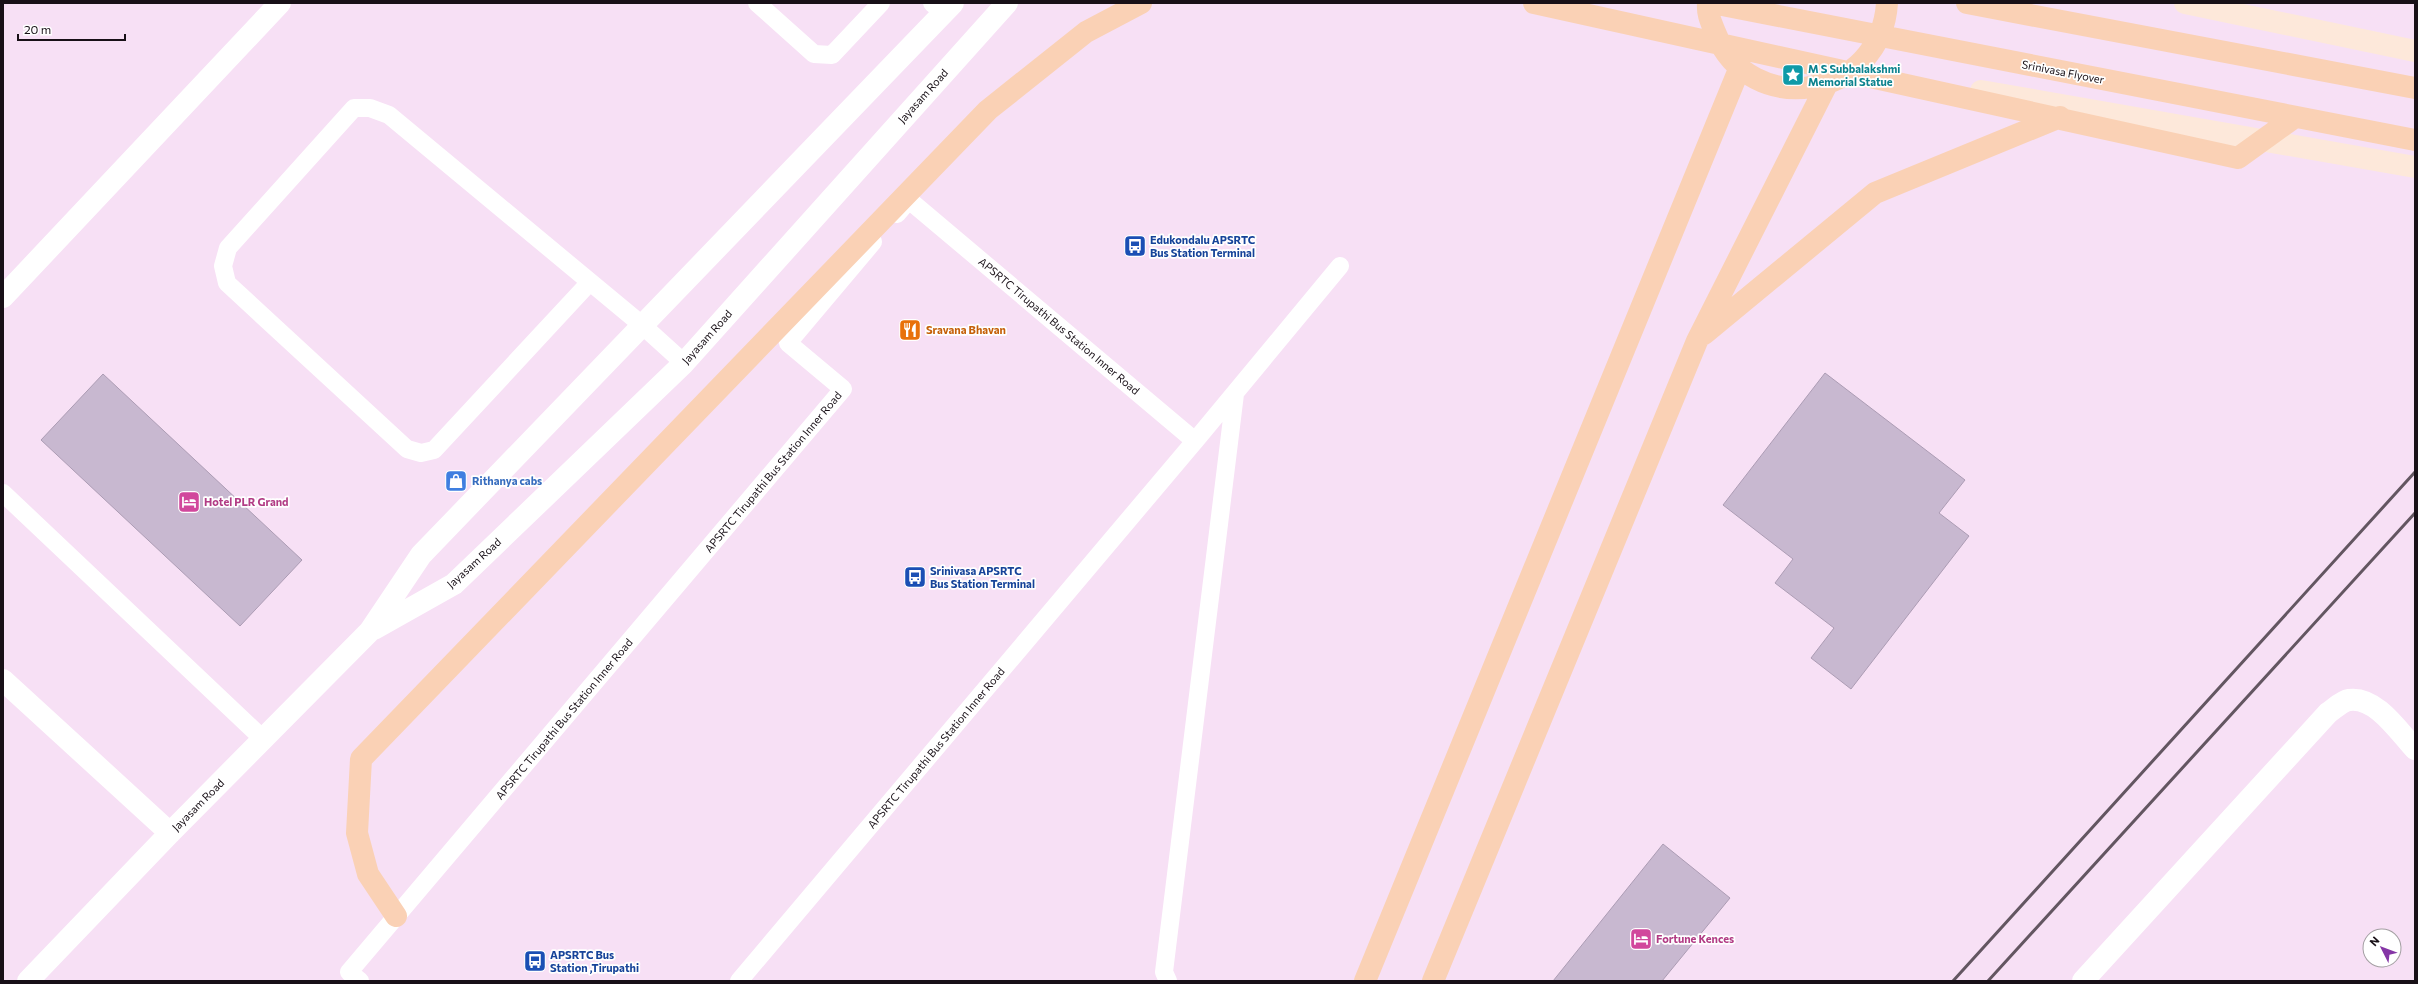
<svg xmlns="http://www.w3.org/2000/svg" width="2418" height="984" viewBox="0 0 2418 984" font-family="Commissioner,sans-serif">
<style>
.building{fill:#c8b8d0;stroke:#ac9cb4}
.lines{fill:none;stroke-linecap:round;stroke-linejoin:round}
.lane{stroke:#fff;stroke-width:18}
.street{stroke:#fff;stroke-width:22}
.secondary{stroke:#fde8da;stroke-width:22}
.primary{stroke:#fad1b5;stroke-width:22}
.rail{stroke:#635661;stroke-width:3}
.labels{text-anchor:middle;stroke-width:3.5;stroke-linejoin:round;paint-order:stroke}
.culture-label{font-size:11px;font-weight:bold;fill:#0d838f;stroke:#fff;text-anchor:start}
.street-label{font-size:11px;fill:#181017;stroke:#fff}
.transit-label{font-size:11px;font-weight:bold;fill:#164399;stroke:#fff;text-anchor:start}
.food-label{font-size:11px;font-weight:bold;fill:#c56008;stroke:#fff;text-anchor:start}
.shop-label{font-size:11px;font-weight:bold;fill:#366cbe;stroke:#fff;text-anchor:start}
.hotel-label{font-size:11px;font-weight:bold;fill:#b23c85;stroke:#fff;text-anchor:start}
</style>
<rect width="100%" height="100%" fill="#f7e0f5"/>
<!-- building -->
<path class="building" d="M1825,373L1965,480L1939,513L1969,536L1851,689L1811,658L1834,628L1775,583L1793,559L1723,505Z
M103,374L302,560L240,626L41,440Z
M1663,844L1730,898L1662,981H1553Z"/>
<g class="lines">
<!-- lane -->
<path class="lane" d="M757,3L814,54L832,55L881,3
M932,3L944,13
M590,282L434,450L421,453L407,449L227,283L223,266L228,248L354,108H370L389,115L642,325L684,363
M1195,441L1340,266
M3,493L263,739
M360,981L349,972L843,389L788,343L873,242
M739,981L1195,441L909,200L897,214
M1168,981L1164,972L1235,394"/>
<!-- street -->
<path class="street" d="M3,297L280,3
M374,629L454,584L684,363L1007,3
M3,680L170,833
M28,981L170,833L370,631L421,555L953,3
M2083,981L2328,713C2334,709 2342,701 2349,700C2376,696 2399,732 2415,749"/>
<!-- secondary -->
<path class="secondary" d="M2185,3L2415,51
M1981,91L2415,167"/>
<!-- primary -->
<path class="primary" d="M1534,3L2238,158L2295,117
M1708,3C1707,14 1711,22 1715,32C1750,121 1881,99 1887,3
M1712,3L2415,140
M1967,3L2415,88
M1704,334L1875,193L2060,117
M396,916L368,874L357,833L361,759L988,110L1086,32L1141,3
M1365,981L1740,67
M1433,981L1697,341L1827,84"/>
<!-- rail -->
<path class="rail" d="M1953,981L2415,472
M1988,981L2415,513"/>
</g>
<!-- icons -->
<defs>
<g id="sight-square" transform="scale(1.15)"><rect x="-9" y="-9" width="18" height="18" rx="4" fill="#0f9aa8" stroke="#fff"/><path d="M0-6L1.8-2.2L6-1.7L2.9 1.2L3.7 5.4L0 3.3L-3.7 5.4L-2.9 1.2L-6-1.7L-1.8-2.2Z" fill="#fff"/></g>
<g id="bus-square" transform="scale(1.15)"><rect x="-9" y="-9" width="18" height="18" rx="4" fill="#1a4fb4" stroke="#fff"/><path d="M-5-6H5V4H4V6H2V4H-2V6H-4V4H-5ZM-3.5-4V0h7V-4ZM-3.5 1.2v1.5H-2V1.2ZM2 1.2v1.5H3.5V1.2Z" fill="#fff"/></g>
<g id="restaurant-square" transform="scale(1.15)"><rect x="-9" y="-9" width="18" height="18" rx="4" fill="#e8710a" stroke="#fff"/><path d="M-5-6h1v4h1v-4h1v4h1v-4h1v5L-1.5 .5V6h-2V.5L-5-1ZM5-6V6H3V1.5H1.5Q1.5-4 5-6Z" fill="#fff"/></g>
<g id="shop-square" transform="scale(1.15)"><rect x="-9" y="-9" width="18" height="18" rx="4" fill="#3f7fe0" stroke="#fff"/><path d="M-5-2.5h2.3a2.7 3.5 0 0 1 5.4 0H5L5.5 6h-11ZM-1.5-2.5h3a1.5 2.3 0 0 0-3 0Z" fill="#fff"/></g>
<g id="hotel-square" transform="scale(1.15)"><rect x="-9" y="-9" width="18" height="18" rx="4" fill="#d1479c" stroke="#fff"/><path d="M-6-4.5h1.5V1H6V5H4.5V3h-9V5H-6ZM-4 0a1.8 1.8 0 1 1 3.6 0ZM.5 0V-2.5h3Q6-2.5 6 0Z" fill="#fff"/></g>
</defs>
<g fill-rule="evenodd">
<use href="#sight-square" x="1793" y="75"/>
<use href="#bus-square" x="1135" y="246"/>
<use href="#restaurant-square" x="910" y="330"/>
<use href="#shop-square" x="456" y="481"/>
<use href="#hotel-square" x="189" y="502"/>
<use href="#bus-square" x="915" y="577"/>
<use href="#hotel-square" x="1641" y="939"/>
<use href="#bus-square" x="535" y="961"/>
</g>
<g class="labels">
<!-- culture labels -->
<g class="culture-label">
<text x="1808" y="73">M S Subbalakshmi<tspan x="1808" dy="13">Memorial Statue</tspan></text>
</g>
<!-- street labels -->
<g class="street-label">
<text transform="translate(2063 72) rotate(11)" y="4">Srinivasa Flyover</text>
<text transform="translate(923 96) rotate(-48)" y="4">Jayasam Road</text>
<text transform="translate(1059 326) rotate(40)" y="4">APSRTC Tirupathi Bus Station Inner Road</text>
<text transform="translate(707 337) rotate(-48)" y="4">Jayasam Road</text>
<text transform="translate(773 472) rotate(-50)" y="4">APSRTC Tirupathi Bus Station Inner Road</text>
<text transform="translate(474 563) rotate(-42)" y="4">Jayasam Road</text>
<text transform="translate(564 719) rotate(-50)" y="4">APSRTC Tirupathi Bus Station Inner Road</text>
<text transform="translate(936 748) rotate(-50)" y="4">APSRTC Tirupathi Bus Station Inner Road</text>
<text transform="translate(198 805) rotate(-45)" y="4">Jayasam Road</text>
</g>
<!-- transit labels -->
<g class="transit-label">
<text x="1150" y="244">Edukondalu APSRTC<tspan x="1150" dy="13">Bus Station Terminal</tspan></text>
<text x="930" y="575">Srinivasa APSRTC<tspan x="930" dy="13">Bus Station Terminal</tspan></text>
<text x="550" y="959">APSRTC Bus<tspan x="550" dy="13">Station ,Tirupathi</tspan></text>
</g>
<!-- food labels -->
<g class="food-label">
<text x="926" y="334">Sravana Bhavan</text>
</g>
<!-- shop labels -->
<g class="shop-label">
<text x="472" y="485">Rithanya cabs</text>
</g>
<!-- hotel labels -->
<g class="hotel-label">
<text x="204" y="506">Hotel PLR Grand</text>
<text x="1656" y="943">Fortune Kences</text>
</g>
</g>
<!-- border -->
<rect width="2418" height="984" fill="none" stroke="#181017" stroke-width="8"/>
<!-- north arrow -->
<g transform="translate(2382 948) rotate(312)"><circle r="19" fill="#ffffff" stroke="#a39fa2"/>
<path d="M0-3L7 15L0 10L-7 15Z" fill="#8536a6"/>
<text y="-6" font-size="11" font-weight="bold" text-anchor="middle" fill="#181017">N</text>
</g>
<!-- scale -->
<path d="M18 34v6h107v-6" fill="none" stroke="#181017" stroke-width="2"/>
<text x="24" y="34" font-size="12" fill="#181017" stroke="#ffffff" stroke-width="3" paint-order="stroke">20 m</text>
</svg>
